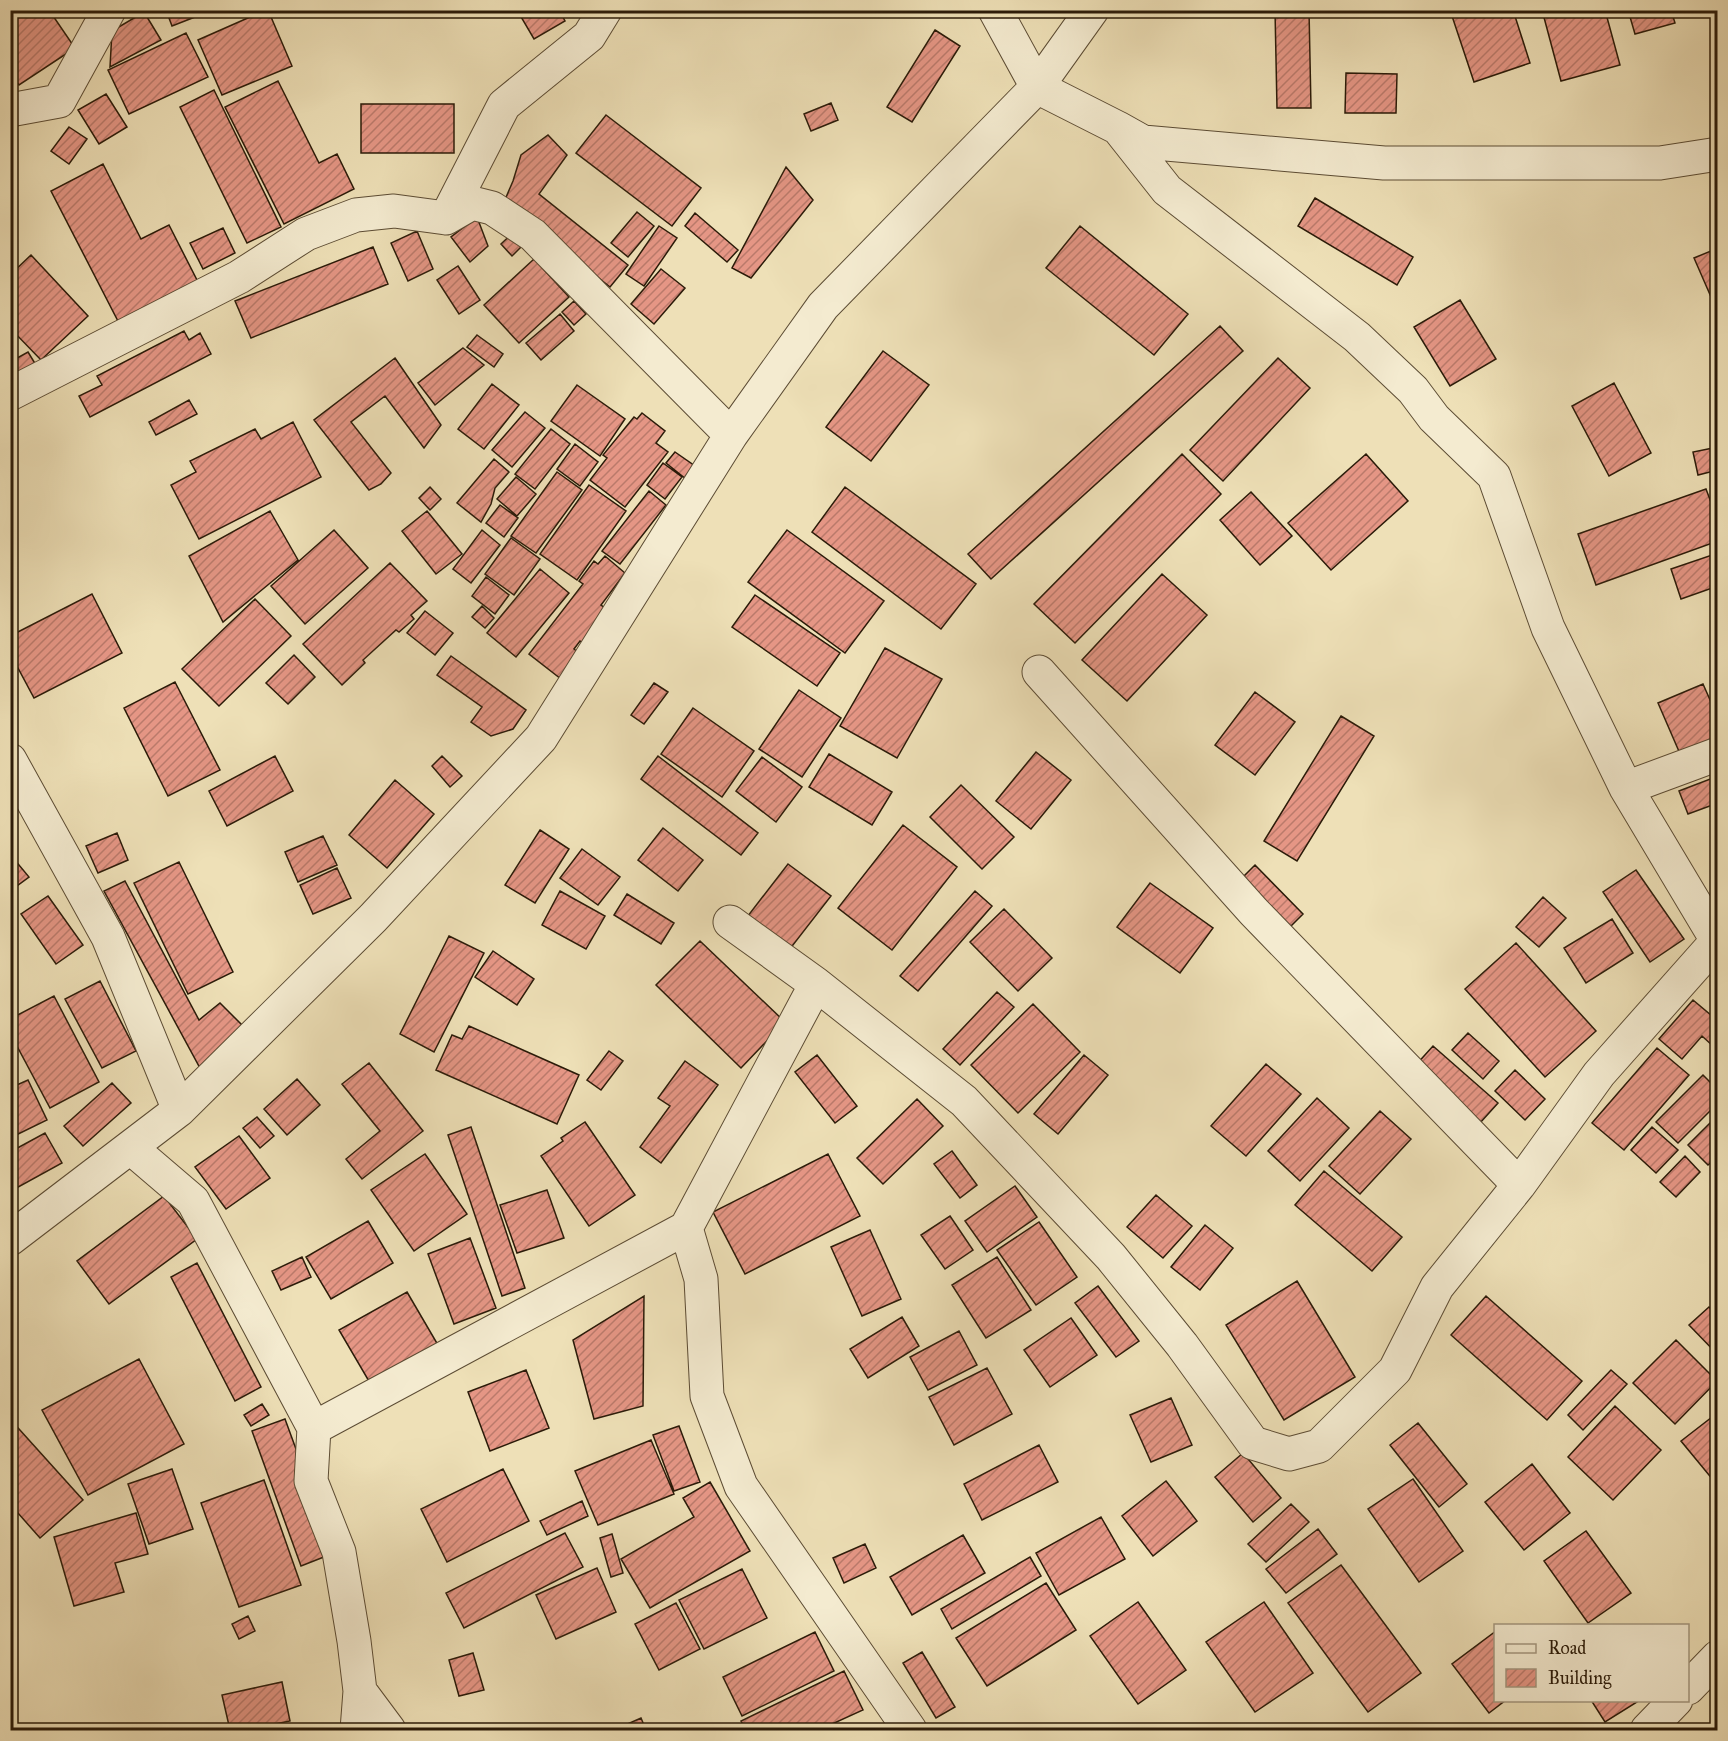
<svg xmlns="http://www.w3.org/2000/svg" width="1728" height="1741" viewBox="0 0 1728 1741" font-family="'IM FELL Great Primer',serif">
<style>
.building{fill:url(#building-hatch);stroke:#2b1b09;stroke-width:1.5}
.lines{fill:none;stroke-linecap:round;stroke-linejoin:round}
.minor-casing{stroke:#5c4c34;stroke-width:35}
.minor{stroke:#f4ebd0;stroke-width:33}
</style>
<defs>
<pattern id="building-hatch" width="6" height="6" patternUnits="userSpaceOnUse" patternTransform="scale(1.5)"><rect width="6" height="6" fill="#e59685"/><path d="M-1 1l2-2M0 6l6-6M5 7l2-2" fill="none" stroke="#ba7a6b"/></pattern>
</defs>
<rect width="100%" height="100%" fill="#eee0b7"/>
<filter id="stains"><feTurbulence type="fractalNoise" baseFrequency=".00333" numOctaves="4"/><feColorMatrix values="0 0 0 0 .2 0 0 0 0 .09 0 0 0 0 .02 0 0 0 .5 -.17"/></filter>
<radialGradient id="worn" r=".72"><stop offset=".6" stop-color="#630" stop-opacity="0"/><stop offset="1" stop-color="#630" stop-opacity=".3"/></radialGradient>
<!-- building -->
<path class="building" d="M49,10L75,48L19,85L10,73V11Z
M166,10H213L172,26Z
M266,10H268L292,66L222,95L198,40Z
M517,10H559L565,21L534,39Z
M1275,10H1309L1311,108H1277Z
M1450,10H1513L1530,63L1474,82Z
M1542,10H1605L1620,65L1561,81Z
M1628,10H1671L1675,23L1635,34Z
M144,12L161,40L110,67L112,31Z
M935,30L960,46L912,122L887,107Z
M186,33L208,77L129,114L108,70Z
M1346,73L1397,74L1396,113H1345Z
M278,81L319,163L337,154L354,189L284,224L225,107Z
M214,90L281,227L247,243L180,107Z
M106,94L127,127L99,144L78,110Z
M831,103L838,120L811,131L804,114Z
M361,104H454V153H361Z
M606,115L701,188L672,226L576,153Z
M69,127L87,139L69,164L51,151Z
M548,135L567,155L539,194L628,265L610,287L504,202L513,181L521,155Z
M103,164L141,239L169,225L199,284L120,325L51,191Z
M786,167L813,200L751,278L732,268Z
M1315,198L1413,257L1397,285L1298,226Z
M637,212L654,226L628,257L611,243Z
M695,213L738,250L727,262L685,226Z
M477,217L488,246L470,262L451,237Z
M659,226L677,238L644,286L626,274Z
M1080,226L1188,314L1154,355L1046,268Z
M223,228L235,253L203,269L190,243Z
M518,228L529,239L512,256L501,244Z
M417,231L433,269L408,281L391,243Z
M373,247L388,284L251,338L235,301Z
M1718,248V313L1694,258Z
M31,255L88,316L41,360L10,328V275Z
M534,259L569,297L519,343L484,305Z
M458,266L480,300L459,314L437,280Z
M661,269L685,288L654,324L631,304Z
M1460,300L1496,359L1450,386L1414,327Z
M574,301L586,314L574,325L562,312Z
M560,314L574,331L541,360L526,343Z
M1220,326L1243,351L991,579L968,554Z
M184,331L189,340L200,333L211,354L90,417L79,396L102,385L97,376Z
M477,335L503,354L494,367L467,347Z
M463,348L484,365L435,405L418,383Z
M883,351L929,385L871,461L826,427Z
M28,352L39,370L10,387V362Z
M395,358L441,425L424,448L385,396L351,422L391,473L381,484L369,490L314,420Z
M1278,358L1310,388L1223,481L1190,450Z
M1614,383L1651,453L1609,476L1572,406Z
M492,384L519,405L484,449L458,429Z
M577,385L625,419L600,456L551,421Z
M189,400L197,414L156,435L149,422Z
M525,412L545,428L512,467L492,450Z
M642,413L665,431L656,443L668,452L625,507L590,480L607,458L603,455L634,417L637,419Z
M293,422L321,477L199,539L171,485L196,472L190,461L255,429L261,439Z
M551,429L570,444L535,489L515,474Z
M575,444L598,462L580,486L557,469Z
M1718,447V470L1698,475L1693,452Z
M675,452L695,466L686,479L666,463Z
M1182,454L1221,494L1075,643L1034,604Z
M1366,454L1408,501L1331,570L1288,523Z
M494,459L509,472L495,488L491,504L481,522L457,503Z
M663,463L682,477L665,499L647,485Z
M557,472L582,490L536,553L511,536Z
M516,477L536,494L517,516L497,499Z
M589,485L626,511L577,580L540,554Z
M430,487L441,499L430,510L419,498Z
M845,487L976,584L941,629L812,532Z
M1706,489L1718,521V541L1596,585L1578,534Z
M649,491L666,505L620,564L602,551Z
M1251,492L1292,536L1260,565L1220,520Z
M500,505L518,518L504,537L486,523Z
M270,511L298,560L223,622L189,556Z
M427,511L462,554L436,574L402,531Z
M334,530L368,568L305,624L271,586Z
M482,530L500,545L471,583L453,569Z
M787,530L884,601L845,653L748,582Z
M511,538L540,559L514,595L485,574Z
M1718,553V586L1681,599L1671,569Z
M605,556L625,573L601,605L612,613L587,646L580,641L574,649L580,654L561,679L529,654L583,584L579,581L594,561L598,564Z
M390,563L427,601L411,615L414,619L399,632L396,630L363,660L365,663L342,685L303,644Z
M540,569L569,593L516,657L487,633Z
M1162,574L1207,615L1127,701L1082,660Z
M486,577L509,595L495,614L472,596Z
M92,594L122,653L34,698L10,653V636Z
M755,595L840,653L817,686L732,627Z
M255,599L291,636L219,706L182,669Z
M482,606L494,618L485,628L472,617Z
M425,611L453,633L435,655L407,633Z
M885,648L942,679L897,758L840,726Z
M294,655L315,677L288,704L266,683Z
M451,656L526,710L513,729L491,736L471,722L482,707L437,675Z
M175,682L220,770L168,796L124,708Z
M654,683L668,692L644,724L631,715Z
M1703,684L1718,718V740L1681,756L1658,703Z
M799,690L841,718L802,777L759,749Z
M1255,692L1295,722L1255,775L1215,745Z
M693,708L754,751L722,797L661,754Z
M1341,716L1374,736L1297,861L1264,841Z
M1036,752L1071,780L1031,829L996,801Z
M829,754L892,792L872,825L809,787Z
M275,756L293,791L227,826L209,791Z
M442,756L462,776L450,787L432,766Z
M658,756L758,833L741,855L641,779Z
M762,757L802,787L776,822L736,791Z
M1718,776V803L1688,814L1679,791Z
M395,780L434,814L387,868L349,835Z
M961,785L1014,837L982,869L930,817Z
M903,825L957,867L892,950L838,908Z
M663,828L703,860L678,891L638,860Z
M540,830L569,849L535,903L505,885Z
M117,833L128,860L98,873L86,846Z
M323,836L337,865L298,882L285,852Z
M582,849L620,877L598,905L560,878Z
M14,859L29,877L10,891V861Z
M179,862L233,972L188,994L134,883Z
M788,864L831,896L786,954L744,921Z
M1255,865L1303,914L1289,928L1241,879Z
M337,868L351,898L313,914L300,885Z
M1636,870L1684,939L1650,962L1603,892Z
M125,881L199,1020L220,1003L246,1029L200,1068L104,891Z
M1150,883L1213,928L1180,973L1117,927Z
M560,891L605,916L586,949L542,925Z
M975,891L992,906L918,991L900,976Z
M627,894L674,923L661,944L614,915Z
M48,896L83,945L56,964L21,914Z
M1543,897L1566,918L1539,947L1516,927Z
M1004,909L1052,958L1018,991L970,942Z
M1612,919L1633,953L1586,983L1564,948Z
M449,936L484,953L434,1052L400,1034Z
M700,941L785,1022L741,1068L656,985Z
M1516,943L1596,1031L1545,1077L1465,989Z
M493,951L534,979L517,1005L475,977Z
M100,981L136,1051L102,1068L65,999Z
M997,992L1014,1007L960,1065L943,1049Z
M54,996L99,1082L50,1108L10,1033V1019Z
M1693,1000L1718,1021V1042L1714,1047L1702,1036L1682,1059L1659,1039Z
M1033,1004L1080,1052L1018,1113L971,1065Z
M469,1026L579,1075L557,1124L436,1070L452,1035L462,1039Z
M1468,1033L1499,1061L1483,1079L1452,1050Z
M1433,1046L1498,1103L1480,1123L1415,1066Z
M1657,1048L1689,1075L1624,1150L1592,1123Z
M609,1051L623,1061L601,1090L587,1080Z
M817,1055L857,1106L835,1123L795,1072Z
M1084,1055L1108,1075L1058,1134L1034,1114Z
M685,1061L718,1085L661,1163L640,1147L670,1106L658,1098Z
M369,1063L423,1131L362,1179L346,1159L380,1131L342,1084Z
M1266,1064L1301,1094L1246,1156L1211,1126Z
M1515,1070L1545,1099L1525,1120L1495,1091Z
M1703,1075L1718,1090V1103L1678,1143L1656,1122Z
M297,1079L320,1105L287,1135L264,1109Z
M28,1080L47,1120L10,1138V1088Z
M112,1083L131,1103L83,1146L64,1126Z
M1317,1098L1349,1128L1300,1181L1268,1151Z
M917,1099L943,1126L883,1184L857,1158Z
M1380,1111L1411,1139L1360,1194L1329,1166Z
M1718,1115V1156L1708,1165L1688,1145Z
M257,1117L274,1136L260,1148L243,1128Z
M585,1122L635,1195L589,1226L541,1156L563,1141L561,1138Z
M471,1127L525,1288L502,1296L448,1135Z
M1652,1127L1678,1150L1656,1173L1631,1150Z
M45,1133L62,1163L11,1191L10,1152Z
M239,1136L270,1178L226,1209L195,1167Z
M952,1151L977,1185L960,1198L934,1164Z
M425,1154L467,1214L414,1251L371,1190Z
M828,1154L860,1216L745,1274L713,1212Z
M1685,1156L1700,1172L1676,1197L1660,1182Z
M1324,1171L1402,1237L1372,1271L1295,1205Z
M1015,1186L1037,1217L987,1252L965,1221Z
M547,1190L564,1238L517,1253L500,1205Z
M1156,1195L1192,1226L1163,1258L1127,1227Z
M164,1196L197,1239L109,1304L77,1261Z
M950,1216L973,1250L945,1269L921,1235Z
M368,1221L393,1263L331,1299L306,1257Z
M1039,1222L1077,1277L1036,1305L997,1250Z
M1205,1225L1233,1248L1200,1290L1171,1267Z
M870,1230L901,1299L862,1316L831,1247Z
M470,1238L496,1308L454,1324L428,1254Z
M302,1257L311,1277L281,1290L272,1271Z
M997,1257L1031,1310L986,1338L952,1285Z
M197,1263L261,1387L235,1401L171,1277Z
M1297,1281L1355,1377L1284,1420L1226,1325Z
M1098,1286L1139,1341L1116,1357L1075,1303Z
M407,1292L438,1345L370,1383L339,1330Z
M644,1296L643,1406L594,1419L573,1340Z
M1486,1296L1582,1381L1547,1420L1451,1335Z
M1709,1307L1718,1316V1355L1689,1325Z
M902,1317L919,1346L868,1378L850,1349Z
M1071,1318L1097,1355L1050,1387L1024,1350Z
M959,1331L977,1365L928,1390L910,1357Z
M1676,1340L1717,1381L1675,1424L1633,1383Z
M139,1359L184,1444L88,1495L42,1410Z
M987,1368L1012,1414L954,1445L929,1397Z
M526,1370L549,1428L490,1451L468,1392Z
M1611,1370L1627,1384L1583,1430L1568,1415Z
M1171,1398L1192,1445L1151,1462L1130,1415Z
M262,1404L269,1415L251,1426L244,1415Z
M1615,1406L1661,1450L1613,1500L1568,1457Z
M1716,1414L1718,1416V1486L1681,1441Z
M10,1419L83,1500L40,1538L10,1504Z
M285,1419L334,1553L301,1566L252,1431Z
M1418,1423L1467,1484L1439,1507L1390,1445Z
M679,1426L700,1482L674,1491L653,1435Z
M651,1440L674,1494L598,1525L575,1471Z
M1039,1445L1058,1482L982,1520L964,1484Z
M1243,1453L1281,1498L1253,1522L1215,1477Z
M1532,1464L1570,1513L1524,1550L1485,1502Z
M172,1469L193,1529L149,1544L128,1484Z
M503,1469L529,1521L447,1562L421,1509Z
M1413,1479L1463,1551L1419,1582L1368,1509Z
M264,1480L301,1585L239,1607L201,1503Z
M1166,1481L1197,1521L1153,1556L1122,1516Z
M710,1482L750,1551L650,1608L621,1559L694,1517L683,1498Z
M582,1501L588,1516L547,1535L540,1521Z
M1291,1504L1309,1522L1266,1562L1248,1544Z
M136,1513L148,1554L115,1563L124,1592L74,1606L54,1537Z
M1101,1517L1125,1559L1059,1595L1036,1553Z
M1318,1529L1337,1554L1286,1593L1266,1569Z
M1586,1531L1631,1593L1588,1623L1544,1561Z
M565,1533L583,1567L464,1628L446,1593Z
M612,1534L623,1573L611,1577L600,1538Z
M963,1535L985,1573L912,1615L890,1577Z
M865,1544L876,1568L844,1583L833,1558Z
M1030,1557L1041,1576L952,1629L941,1609Z
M1341,1565L1421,1673L1368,1712L1288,1603Z
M597,1568L616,1612L556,1639L536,1595Z
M742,1569L767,1618L704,1649L679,1600Z
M1046,1583L1076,1630L987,1686L956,1638Z
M1138,1602L1186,1670L1138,1704L1090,1636Z
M1264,1602L1313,1673L1255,1712L1206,1642Z
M676,1603L700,1649L659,1670L635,1624Z
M248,1616L255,1631L239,1639L232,1624Z
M1496,1631V1700H1506L1489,1713L1452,1664Z
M815,1632L834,1671L742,1716L723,1677Z
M922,1652L955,1707L936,1718L903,1663Z
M473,1653L484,1690L459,1696L449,1660Z
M844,1671L863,1710L819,1730H746L741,1721Z
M282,1682L290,1721L245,1730H230L222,1695Z
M1591,1700H1636L1637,1702L1605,1722Z
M641,1718L646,1730H614Z
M342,1725L343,1730H318V1727Z"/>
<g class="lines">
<!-- minor casing -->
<g class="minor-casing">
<path id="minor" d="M995,10L1037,87L1118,128L1167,190L1357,337L1413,390L1434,418L1494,476L1548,628L1626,788L1718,942
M10,110L59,101L109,10
M1118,128L1143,142L1384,163H1660L1718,154
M446,218L504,105L589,36L605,10
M10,394L239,277L306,234L356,215L394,211L446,218L472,203L492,208L533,235L731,435
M1039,672L1254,912L1519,1185
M10,760L108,937L179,1110
M1626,788L1718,754
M730,922L816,984L964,1101L1111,1257L1182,1345L1253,1443L1289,1454L1319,1446L1395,1370L1437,1287L1519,1185L1599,1074L1717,941
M131,1148L193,1201L314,1428L311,1481L339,1552L354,1641L360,1691L357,1730
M686,1228L701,1279L707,1396L741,1486L910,1730
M10,1239L179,1110L373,918L541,738L731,435L823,306L1037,87L1092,10
M314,1428L686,1228L816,984
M1688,1688L1718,1657
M360,1691L389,1730
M1647,1730L1676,1700"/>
</g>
<!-- minor -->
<use href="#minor" class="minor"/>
</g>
<!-- margin -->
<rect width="1728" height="1741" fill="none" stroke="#eee0b7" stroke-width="36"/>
<rect x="12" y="12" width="1704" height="1717" fill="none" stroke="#2b1b09" stroke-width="3"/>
<rect x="18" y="18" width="1692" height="1705" fill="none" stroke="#2b1b09" stroke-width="1.5"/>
<!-- legend -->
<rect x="1494" y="1624" width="195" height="78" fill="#f4ebd0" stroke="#a49880" stroke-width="1.5"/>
<rect x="1506" y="1644" width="30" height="9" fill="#f4ebd0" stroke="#a49880" stroke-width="1.5"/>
<text x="1548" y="1654" font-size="18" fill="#2b1b09">Road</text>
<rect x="1506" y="1669" width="30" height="18" fill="url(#building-hatch)" stroke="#a49880" stroke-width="1.5"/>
<text x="1548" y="1684" font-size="18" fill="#2b1b09">Building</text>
<rect width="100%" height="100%" filter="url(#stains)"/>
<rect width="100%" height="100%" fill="url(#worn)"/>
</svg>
